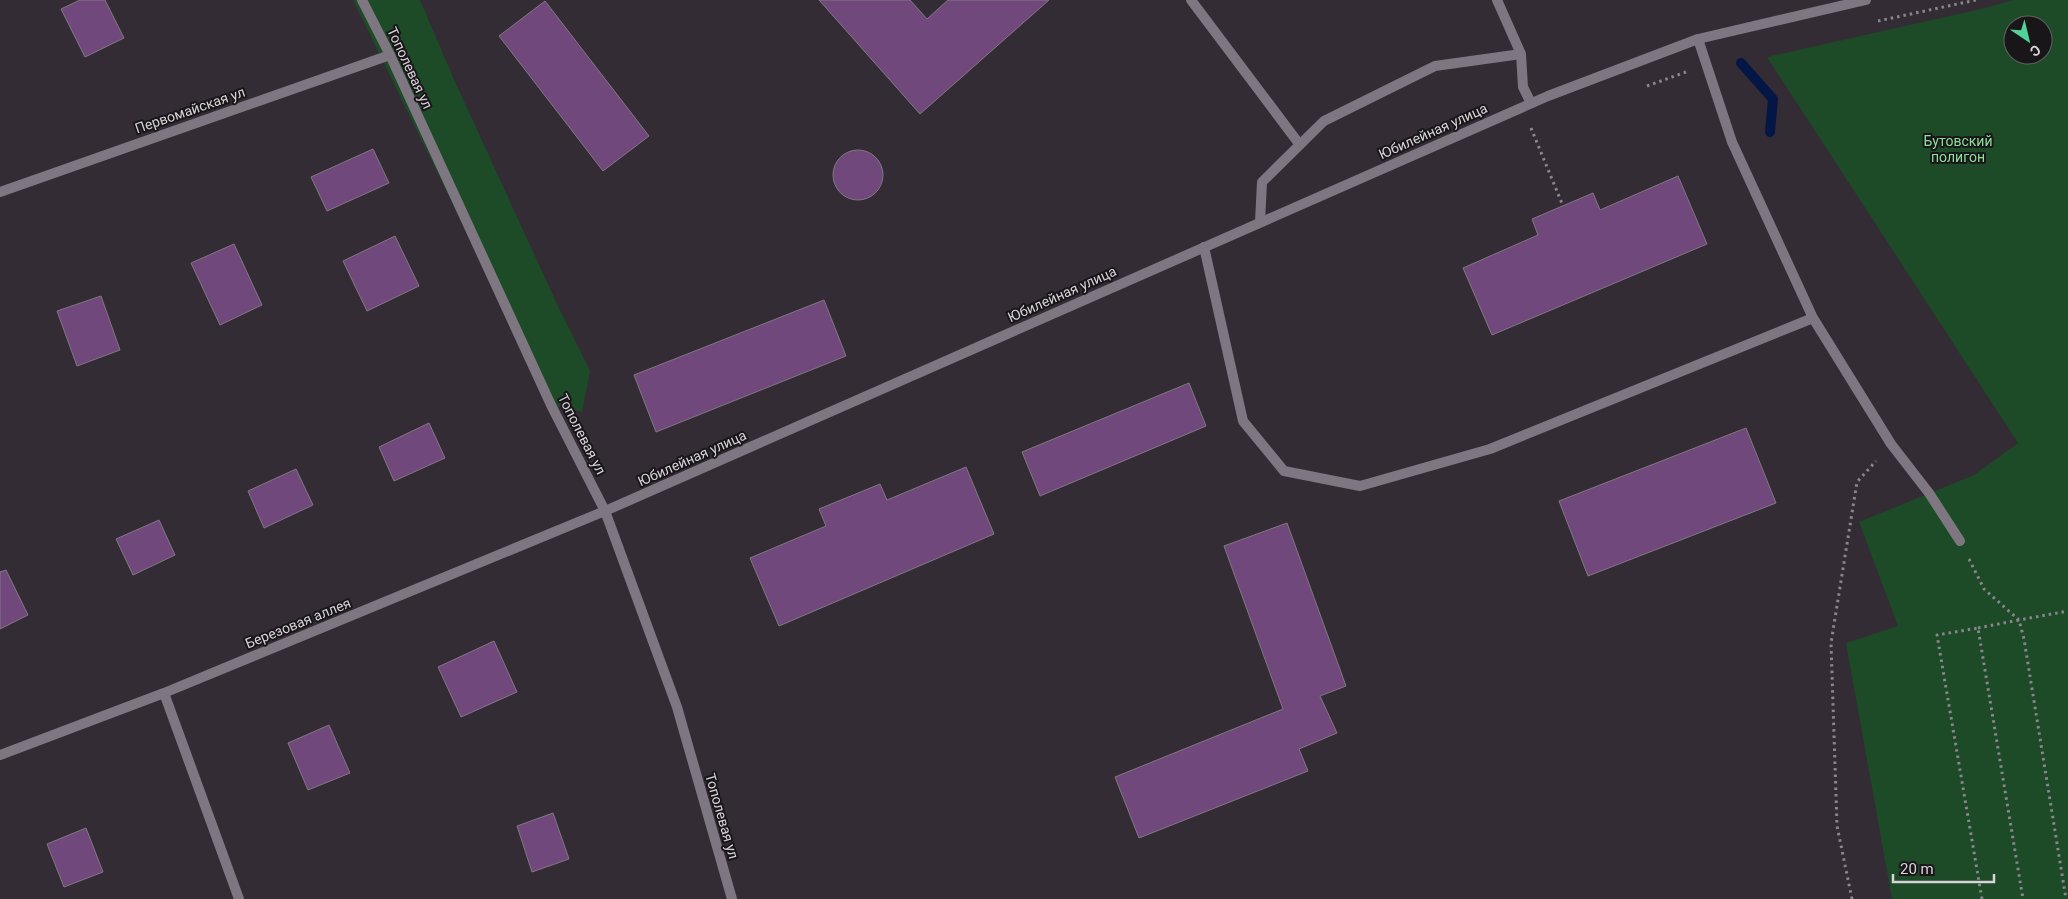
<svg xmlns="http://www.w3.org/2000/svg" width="2068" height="899" viewBox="0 0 2068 899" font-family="Roboto,sans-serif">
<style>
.green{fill:#1d4a27;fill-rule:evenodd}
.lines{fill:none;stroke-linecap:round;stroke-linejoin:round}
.stream{stroke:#041646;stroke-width:10}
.building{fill:#71487b;stroke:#817883}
.path{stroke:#8b858d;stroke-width:3;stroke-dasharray:2.5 4;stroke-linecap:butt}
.service{stroke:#7e7680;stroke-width:10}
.minor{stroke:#7e7680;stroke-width:10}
.labels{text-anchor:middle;stroke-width:4;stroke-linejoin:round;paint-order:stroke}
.street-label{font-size:14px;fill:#d8d3d9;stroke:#19161a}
.park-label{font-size:14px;fill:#8edf9b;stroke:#19161a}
</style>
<rect width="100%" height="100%" fill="#332c35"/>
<!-- green -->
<path class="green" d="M353,0H420L456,84L558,306L590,371L582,412L551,405Z
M2013,0H2068V899H1892L1846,643L1898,626L1859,522L1974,475L2018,443L1767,57L1981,9ZM2013,25H2043V55H2013Z"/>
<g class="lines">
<!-- stream -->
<path class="stream" d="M1741,63L1773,99L1770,132"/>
</g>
<!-- building -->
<path class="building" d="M80,0H105L124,38L85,57L61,9Z
M819,0H910L927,19L948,0H1049L920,114Z
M545,1L649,136L603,171L499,36Z
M373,149L389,183L327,211L311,177Z
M833 175a25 25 0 1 1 50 0a25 25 0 1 1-50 0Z
M1678,176L1707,244L1492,335L1463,268L1538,235L1532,219L1593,193L1600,210Z
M395,236L419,286L367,311L343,261Z
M234,244L262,305L220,325L191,263Z
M101,296L120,350L77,366L57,311Z
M824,300L846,356L656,432L634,375Z
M1189,383L1206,426L1040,496L1022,452Z
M429,423L445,458L394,481L379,447Z
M1746,428L1776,503L1588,576L1559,501Z
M966,467L994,534L779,626L750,558L826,526L819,509L880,484L887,500Z
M296,469L313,505L264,528L248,491Z
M159,520L175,555L133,575L116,539Z
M1287,523L1346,686L1320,696L1337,733L1299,749L1308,771L1139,838L1115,777L1283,709L1224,546Z
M6,570L28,615L0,629V572Z
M494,641L517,692L461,717L438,667Z
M329,725L350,773L308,790L288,743Z
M553,813L569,859L532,872L517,826Z
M86,828L103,872L64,887L47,844Z"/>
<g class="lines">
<!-- path -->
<path class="path" d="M1878,21L1976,0
M1647,86L1686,72
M1531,128L1563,206
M1969,559L1984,589L2019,620L2068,611
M1978,628L2019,620L2024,639L2066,899
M1852,899L1837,826L1831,643L1857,482L1876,461
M1982,899L1937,635L1978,628L2023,899"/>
<!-- service -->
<path class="service" d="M1191,0L1300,145
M1497,0L1521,54L1523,87L1531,103
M1698,39L1732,142L1813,318L1891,444L1929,493L1960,541
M1260,222L1262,182L1324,121L1435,66L1521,54
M1204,247L1243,421L1284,471L1360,486L1490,449L1813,318"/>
<!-- minor -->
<path class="minor" d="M362,0L390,55L551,405L605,511L677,707L732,899
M0,192L390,55
M164,693L239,899
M0,755L164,693L605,511L1548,96L1698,39L1866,0"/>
</g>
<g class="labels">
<!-- street labels -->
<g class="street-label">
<text transform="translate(410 68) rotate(65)" y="5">Тополевая ул</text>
<text transform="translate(190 110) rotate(-19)" y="5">Первомайская ул</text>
<text transform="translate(1433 131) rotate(-24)" y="5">Юбилейная улица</text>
<text transform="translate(1062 294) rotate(-24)" y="5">Юбилейная улица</text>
<text transform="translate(582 434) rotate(63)" y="5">Тополевая ул</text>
<text transform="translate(692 458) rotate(-24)" y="5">Юбилейная улица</text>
<text transform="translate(298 623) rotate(-22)" y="5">Березовая аллея</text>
<text transform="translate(722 816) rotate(74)" y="5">Тополевая ул</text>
</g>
<!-- park labels -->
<g class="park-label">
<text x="1958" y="146">Бутовский<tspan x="1958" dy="16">полигон</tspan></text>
</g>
</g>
<!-- north arrow -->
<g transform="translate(2028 40) rotate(145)"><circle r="24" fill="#19161a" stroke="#656266"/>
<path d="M0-4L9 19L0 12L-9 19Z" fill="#51d398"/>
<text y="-8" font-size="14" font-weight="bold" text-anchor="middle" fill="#d8d3d9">С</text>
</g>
<!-- scale -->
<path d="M1893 874v8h101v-8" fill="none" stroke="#d8d3d9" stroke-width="2.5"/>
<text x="1900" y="874" font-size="15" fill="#d8d3d9" stroke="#19161a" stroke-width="4" paint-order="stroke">20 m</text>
</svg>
